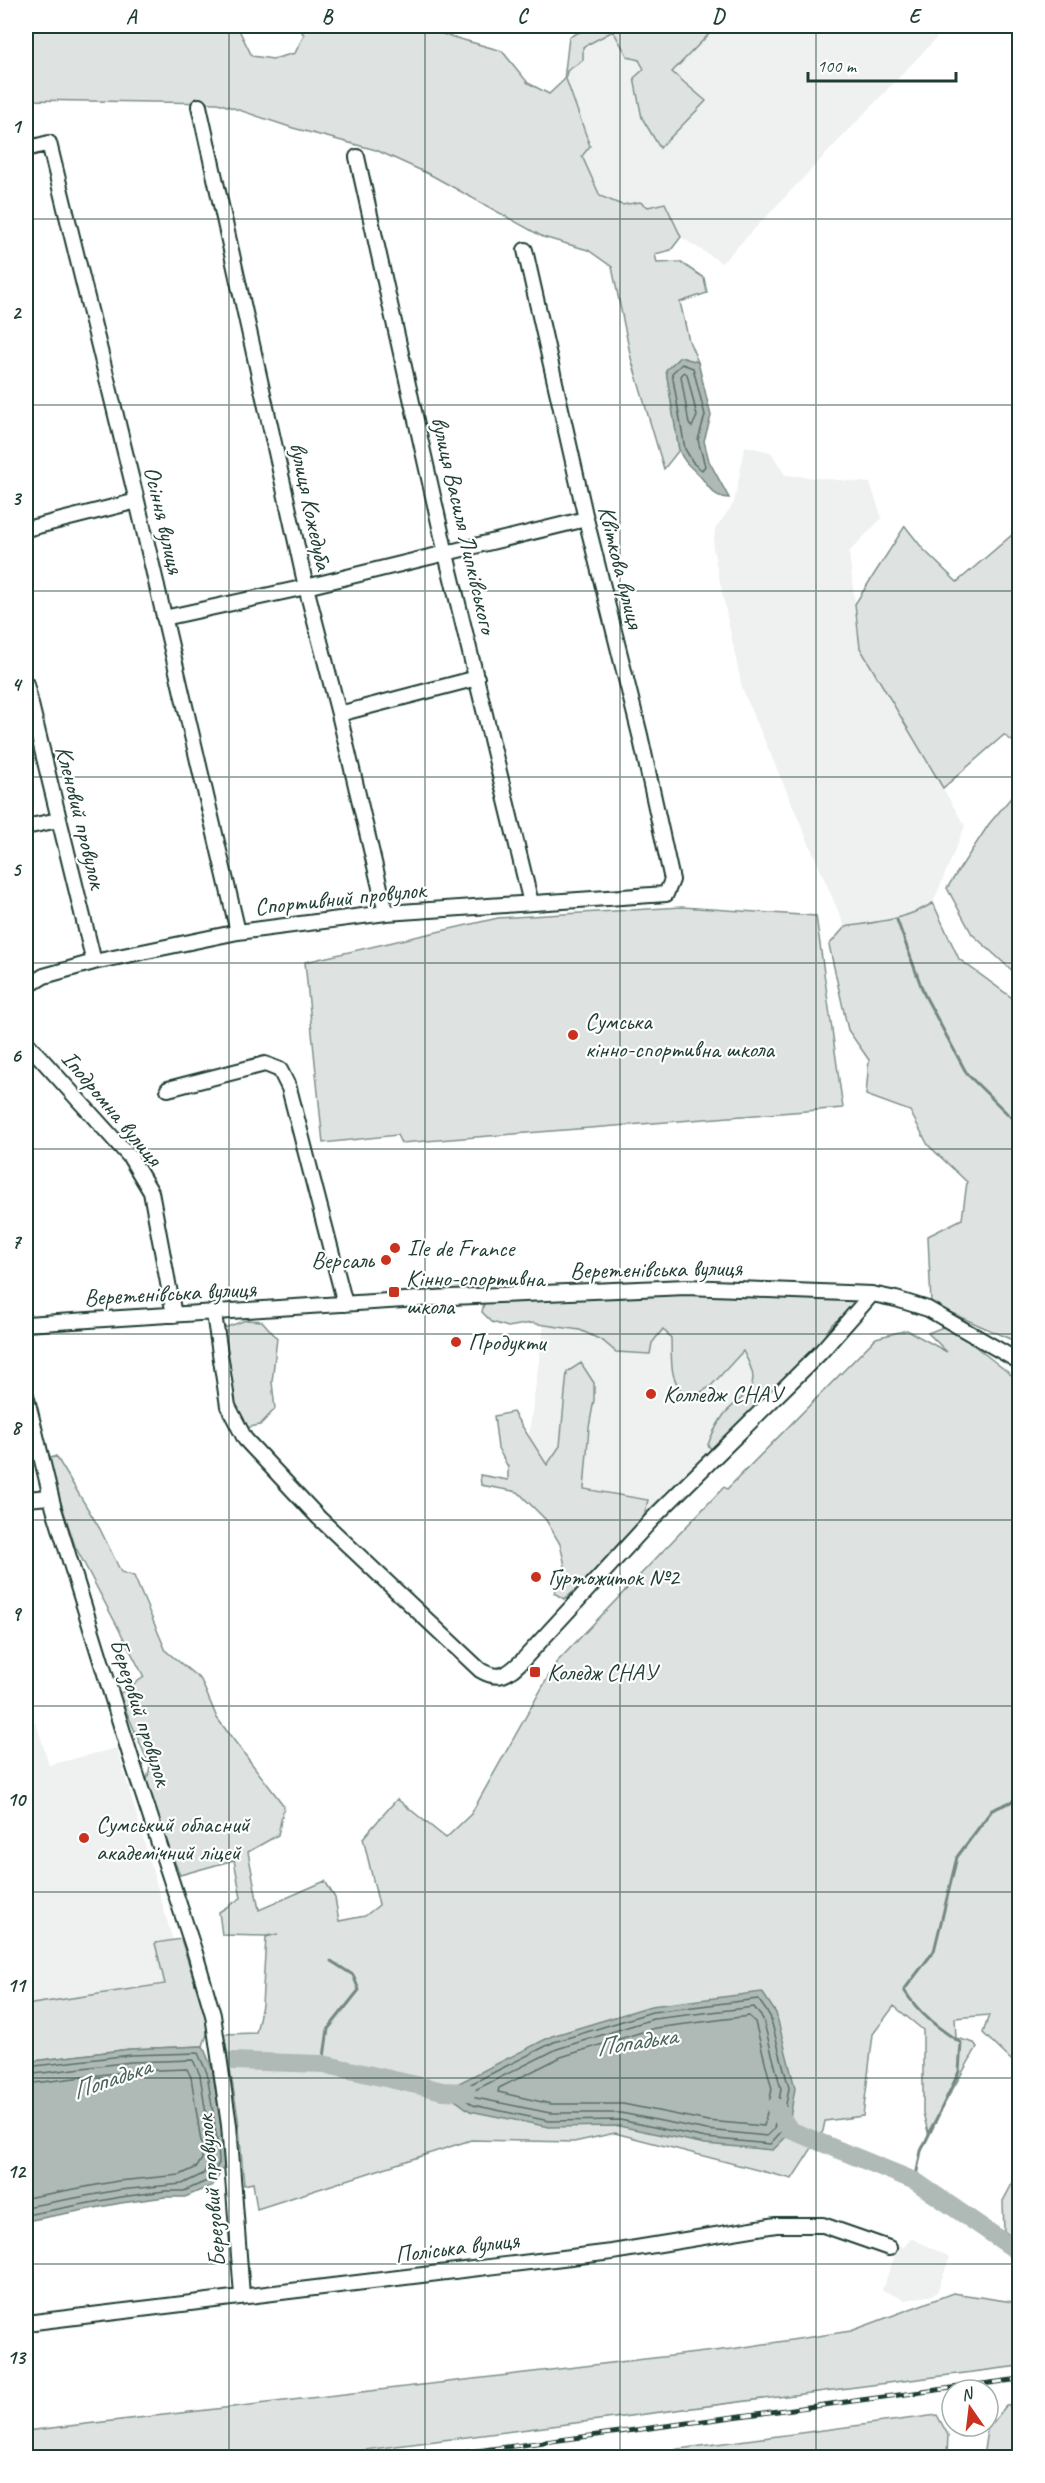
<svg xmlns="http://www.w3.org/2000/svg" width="1045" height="2483" viewBox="0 0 1045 2483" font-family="Caveat,sans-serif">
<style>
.built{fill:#eef1f0}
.green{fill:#dee3e2;stroke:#7e908b;stroke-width:1.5}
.water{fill:#afbab7;stroke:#758883;stroke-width:1.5}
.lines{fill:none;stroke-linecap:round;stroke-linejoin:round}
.shore{stroke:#596f68;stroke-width:1.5}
.stream{stroke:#758883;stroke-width:3}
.river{stroke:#afbab7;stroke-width:18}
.minor-casing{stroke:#1f3d34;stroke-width:18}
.minor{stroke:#fff;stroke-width:14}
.rail-casing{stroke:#1f3d34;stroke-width:5}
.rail{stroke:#fff;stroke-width:3;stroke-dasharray:9;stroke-linecap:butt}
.grid{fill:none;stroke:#1f3d34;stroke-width:1.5;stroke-opacity:0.55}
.poi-dot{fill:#c8321e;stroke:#fff;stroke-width:2}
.labels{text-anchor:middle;stroke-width:4.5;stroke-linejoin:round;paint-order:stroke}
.street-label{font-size:24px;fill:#1f3d34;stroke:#fff}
.poi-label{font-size:24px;fill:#1f3d34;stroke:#fff;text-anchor:start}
.water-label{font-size:26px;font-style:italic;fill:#4a625b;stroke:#fff}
.neatline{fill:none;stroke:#1f3d34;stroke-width:2}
.grid-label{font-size:20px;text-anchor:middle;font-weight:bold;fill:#1f3d34}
</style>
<rect width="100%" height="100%" fill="#fff"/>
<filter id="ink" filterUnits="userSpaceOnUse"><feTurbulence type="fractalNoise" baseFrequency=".0167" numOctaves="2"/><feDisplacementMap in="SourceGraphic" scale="12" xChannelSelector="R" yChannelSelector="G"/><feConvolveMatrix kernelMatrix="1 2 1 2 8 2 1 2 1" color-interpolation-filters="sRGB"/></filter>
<g filter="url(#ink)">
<!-- built -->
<path class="built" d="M717,26H948L722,263L681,237L665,203L648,207L640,202L622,205L600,196L582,156L566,79L567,71L582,47L613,31L628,57L639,60L644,70L634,78L642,118L660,148L706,102L672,72Z
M745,446L771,452L785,475L870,483L882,518L849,552L860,648L965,826L933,903L917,913L897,920L845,927L742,688L713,549L715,529L734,503Z
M867,1298L596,1561L522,1485L547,1302Z
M36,1722L49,1765L117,1748L190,1999L26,2032V1725Z
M911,2238L950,2257L937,2292L933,2295L905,2300L882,2290L899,2245L904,2247Z"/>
<!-- green -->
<path class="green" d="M26,26H143L172,32L171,26H237L252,56L273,59L295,53L304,35L298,26H426L432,31L502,51L528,83L549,94L564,80L569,37L592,26H717L672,72L706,101L660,148L642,118L634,78L644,69L639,60L628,57L613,31L583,47V60L567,71L566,79L590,146L582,156L600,196L622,205L640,202L648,207L665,203L681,237L671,250L655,254L657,263L680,262L704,278L707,293L680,302L689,341L698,362L680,357L666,370L679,450L664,469L631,358L612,267L588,250L543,237L431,175L376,150L293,128L218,103L26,100Z
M905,526L923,549L957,582L1019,529V746L1004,735L943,788L860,648L855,604Z
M1019,788L1020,972L1017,975L972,934L947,888L989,824Z
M933,903L959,959L1019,1003V1343L931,1304L928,1236L962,1219L967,1182L928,1145L910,1111L866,1095L869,1060L848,1030L829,945L845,927C877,922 905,920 933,903Z
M682,907L816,916L843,1108L401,1143L397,1135L323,1143L305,962L498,918Z
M716,1290L867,1298L832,1324L815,1351L714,1453L708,1445C711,1435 717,1425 723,1416C732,1403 752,1395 753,1378C753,1369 747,1359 743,1351L710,1387L689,1399C668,1379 672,1365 671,1338L663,1329L652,1343L650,1354L616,1352L603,1341L580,1330L531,1323L508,1327L492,1322L482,1312L484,1303Z
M246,1320L262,1321L277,1338L272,1382L275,1409L260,1425L245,1428L232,1405L224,1328Z
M948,1325L1019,1381V2064L1011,2060L983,2033L989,2015L955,2018L956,2038L974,2043L977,2047L928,2132L923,2113V2030L894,2006L873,2034L863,2116L825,2121L823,2131L792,2179L615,2133L574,2142L471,2140L257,2209L253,2183L244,2185L238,2117L224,2034L256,2033L262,2005L266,1937L278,1934L266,1936L222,1935L219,1912L241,1898L234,1860L180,1875L145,1789L150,1767L119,1694L144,1677L75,1546L47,1460L56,1456L100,1529L121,1572L134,1576L166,1651L201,1680L217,1718L284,1806L278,1835L248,1852L259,1910L325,1881L335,1898L339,1921L365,1916L379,1905L363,1838L397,1799L446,1838L471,1814L556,1663L724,1487L727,1489L876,1338L907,1330L947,1352L928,1333Z
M581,1363L594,1383V1400L589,1427L584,1489L648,1500L643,1521L621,1541L590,1579L564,1599L554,1593L566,1570L560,1544L546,1520L518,1492L481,1485L480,1475L508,1480V1467L498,1448L494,1416L513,1412L547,1465L560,1446L567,1372Z
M181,1939L209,2028L203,2046L130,2049L26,2062V2005L165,1984L155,1943Z
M1019,2171V2242L1004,2231L1003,2201Z
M953,2293L1019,2303V2366L311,2457H26V2431L731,2349L851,2331Z
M1019,2404V2457H983L987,2430L1006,2406Z
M937,2415L948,2435L947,2457H618Z"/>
<!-- water -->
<path class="water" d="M680,357L698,362L711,416L704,441L709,461L729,498C712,497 709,486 700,476C691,467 684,463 679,450L666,370Z
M762,1992L776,2013L795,2088L787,2136L773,2150L705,2144L619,2126L549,2127L470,2111L443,2091L552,2036L651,2006Z
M203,2046L213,2071L224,2146L225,2165L213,2185L185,2197H165L121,2203L26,2221V2062L130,2049Z"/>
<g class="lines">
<!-- shore -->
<path class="shore" d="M682,364L693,368L705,415L698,440L705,466L702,470L694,464L685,449L672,373Z
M684,372L687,374L697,416L692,427L689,424L681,376Z
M758,1999L770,2016L789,2088L781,2132L770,2144L706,2138L620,2120L549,2121L473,2105L458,2094L459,2090L554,2042L652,2012Z
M754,2007L763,2019L781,2089L774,2129L767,2136L707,2130L621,2113H550L476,2098L472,2095L473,2091L557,2049L653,2019Z
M749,2016L755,2022L772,2089L764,2126L708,2121L623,2104H551L498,2092L499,2088L561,2057L655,2028Z
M26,2067L131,2055L198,2053L207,2073L218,2147L219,2163L209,2180L184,2191H165L121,2197L26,2215
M26,2075L131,2062L193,2060L200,2075L211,2147V2161L203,2174L182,2184L119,2190L26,2207
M26,2084L132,2071L187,2069L191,2077L202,2148V2159L197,2167L180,2175L118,2181L26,2198"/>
<!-- stream -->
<path class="stream" d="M897,920L924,994L967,1074L1020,1126
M323,2064L328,2029L359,1990L353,1975L331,1961
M915,2181L921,2151L959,2072L961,2043C938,2028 919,2014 904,1990L934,1951L957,1857L992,1810L1020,1798"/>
<!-- river -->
<path class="river" d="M232,2061L323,2064L443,2091L467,2092
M775,2107L790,2130L915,2181L1020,2253"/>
<!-- minor casing -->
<g class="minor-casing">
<path id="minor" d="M199,106L306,587L339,714L386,913
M26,149L49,143L137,501L238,932
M357,157L446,554L531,903
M26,529L137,501
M164,618L306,587L586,519
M26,684L94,962
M339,714L477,678
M26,827L58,820
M26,987L44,976L94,962L238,932L386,913L666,894L672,880L640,735L586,519L525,250
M26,1042L130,1157L151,1192L174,1315
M168,1089L265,1064L280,1070L289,1088L345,1304
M214,1314L228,1406L245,1439L319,1518L480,1670C500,1682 508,1674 523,1660L658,1513L820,1353L872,1294
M26,1324L451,1297L686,1287L872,1294L896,1299L928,1309L1020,1362
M26,1395L54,1509L132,1761L195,1953L213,2015L229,2125L242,2295
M26,1499L50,1497
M26,2323L612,2252L776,2225H823L889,2248"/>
</g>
<!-- minor -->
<use href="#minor" class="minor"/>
<!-- rail casing -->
<g class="rail-casing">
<path id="rail" d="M423,2458L1020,2379"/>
</g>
<!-- rail -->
<use href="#rail" class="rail"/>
</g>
</g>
<!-- grid -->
<path class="grid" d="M229,26V2458M425,26V2458M620,26V2458M816,26V2458M26,219H1020M26,405H1020M26,591H1020M26,777H1020M26,963H1020M26,1149H1020M26,1334H1020M26,1520H1020M26,1706H1020M26,1892H1020M26,2078H1020M26,2264H1020"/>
<!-- markers -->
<g class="poi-dot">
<circle cx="573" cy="1035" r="6"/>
<circle cx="395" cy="1248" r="6"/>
<circle cx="386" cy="1260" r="6"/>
<rect x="388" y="1286" width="12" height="12" rx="3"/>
<circle cx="456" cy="1342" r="6"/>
<circle cx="651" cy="1394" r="6"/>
<circle cx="536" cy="1577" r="6"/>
<rect x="529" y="1666" width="12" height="12" rx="3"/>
<circle cx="84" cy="1838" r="6"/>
</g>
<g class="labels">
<!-- street labels -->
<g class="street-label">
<text transform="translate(311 506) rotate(78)" y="8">вулиця Кожедуба</text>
<text transform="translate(164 520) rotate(77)" y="8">Осіння вулиця</text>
<text transform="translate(464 525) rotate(77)" y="8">вулиця Василя Липківського</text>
<text transform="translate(621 567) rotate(76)" y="8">Квіткова вулиця</text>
<text transform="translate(81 817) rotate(76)" y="8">Кленовий провулок</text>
<text transform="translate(340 898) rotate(-6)" y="8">Спортивний провулок</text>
<text transform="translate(112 1108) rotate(50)" y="8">Іподромна вулиця</text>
<text transform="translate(656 1269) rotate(-1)" y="8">Веретенівська вулиця</text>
<text transform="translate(170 1293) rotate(-3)" y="8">Веретенівська вулиця</text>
<text transform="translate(141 1712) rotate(72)" y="8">Березовий провулок</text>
<text transform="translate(211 2191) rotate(-95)" y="8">Березовий провулок</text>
<text transform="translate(457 2247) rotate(-7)" y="8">Поліська вулиця</text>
</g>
<!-- poi labels -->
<g class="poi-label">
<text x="585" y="1029">Сумська<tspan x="585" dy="28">кінно-спортивна школа</tspan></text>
<text x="407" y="1256">Ile de France</text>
<text x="374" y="1268" text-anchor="end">Версаль</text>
<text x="406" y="1286">Кінно-спортивна<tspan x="406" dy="28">школа</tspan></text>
<text x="468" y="1350">Продукти</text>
<text x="663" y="1402">Колледж СНАУ</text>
<text x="548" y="1585">Гуртожиток №2</text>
<text x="547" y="1680">Коледж СНАУ</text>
<text x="96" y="1832">Сумський обласний<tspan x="96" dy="28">академічний ліцей</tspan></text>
</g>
<!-- water labels -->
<g class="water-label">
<text transform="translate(636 2041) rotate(-9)" y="9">Попадька</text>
<text transform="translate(111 2078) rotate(-19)" y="9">Попадька</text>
</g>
</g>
<!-- margin -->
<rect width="1045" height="2483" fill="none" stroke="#fff" stroke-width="66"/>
<!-- north arrow -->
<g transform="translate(970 2408) rotate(346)"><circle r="28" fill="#ffffff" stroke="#a5b1ae" stroke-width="1.5"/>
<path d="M0-4.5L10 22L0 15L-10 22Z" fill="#c8321e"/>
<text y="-9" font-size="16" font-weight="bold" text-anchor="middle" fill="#1f3d34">N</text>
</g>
<!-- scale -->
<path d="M808 72v9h148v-9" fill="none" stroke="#1f3d34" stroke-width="3"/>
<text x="817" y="72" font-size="18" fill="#1f3d34" stroke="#ffffff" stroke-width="4.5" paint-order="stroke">100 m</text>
<rect x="33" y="33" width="979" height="2417" class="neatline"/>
<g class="grid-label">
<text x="131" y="23">A</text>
<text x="327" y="23">B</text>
<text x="522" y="23">C</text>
<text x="718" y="23">D</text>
<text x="914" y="23">E</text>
<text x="16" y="133">1</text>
<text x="16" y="319">2</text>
<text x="16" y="505">3</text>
<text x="16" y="691">4</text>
<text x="16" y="876">5</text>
<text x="16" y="1062">6</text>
<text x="16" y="1248">7</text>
<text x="16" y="1434">8</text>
<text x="16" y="1620">9</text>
<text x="16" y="1806">10</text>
<text x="16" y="1992">11</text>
<text x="16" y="2178">12</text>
<text x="16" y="2364">13</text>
</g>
</svg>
